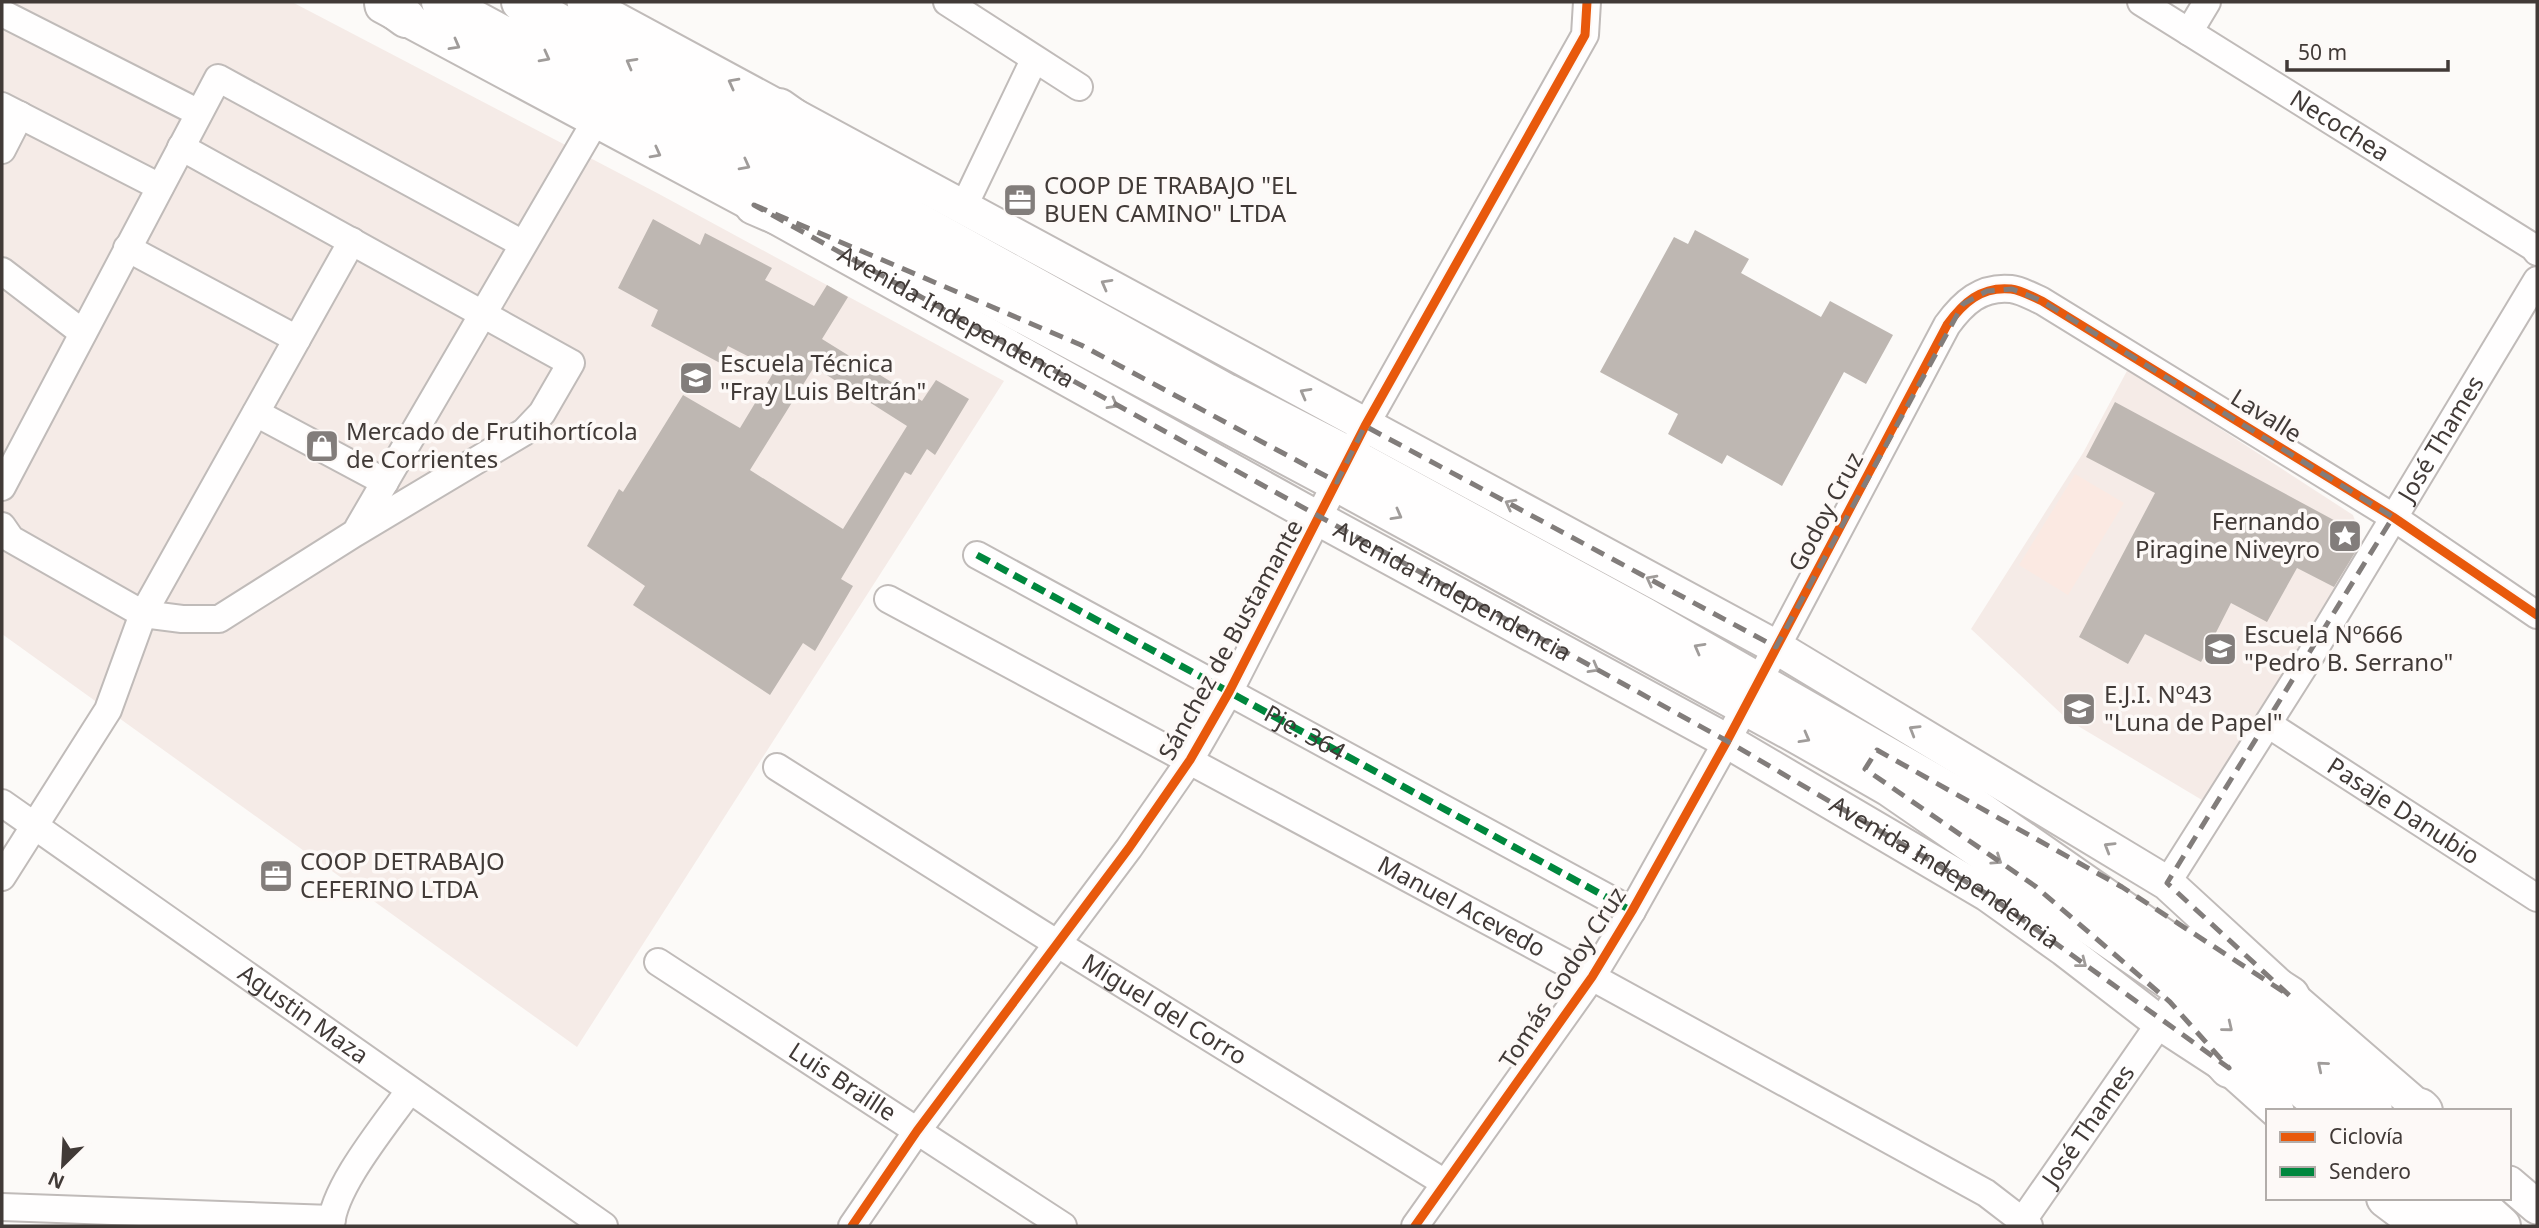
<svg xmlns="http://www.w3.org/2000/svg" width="2539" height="1228" viewBox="0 0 2539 1228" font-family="'Noto Sans',sans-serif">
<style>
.built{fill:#f5ebe7}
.green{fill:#fbe9e2}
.building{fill:#beb7b2;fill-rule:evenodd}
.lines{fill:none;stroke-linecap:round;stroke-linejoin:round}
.minor-casing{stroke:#c0bbb9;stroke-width:30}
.major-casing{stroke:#c0bbb9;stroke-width:37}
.highway-casing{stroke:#c0bbb9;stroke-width:42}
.minor{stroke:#fffefe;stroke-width:26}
.major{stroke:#fffefe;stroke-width:33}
.highway{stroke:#fffefe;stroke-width:38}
.quiet{stroke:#00873e;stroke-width:7;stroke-dasharray:14 7;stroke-linecap:butt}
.cycleway-casing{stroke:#fdf9f7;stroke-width:13}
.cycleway{stroke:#e8590c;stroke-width:9}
.oneway{stroke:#a09c9a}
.marked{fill:none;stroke:#827d7b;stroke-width:5;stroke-dasharray:14 9;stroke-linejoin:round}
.labels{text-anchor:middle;stroke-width:7;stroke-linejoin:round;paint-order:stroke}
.street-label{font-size:24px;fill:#413a37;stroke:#fdf9f7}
.poi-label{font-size:24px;fill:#413a37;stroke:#fdf9f7;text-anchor:start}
</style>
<rect width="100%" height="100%" fill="#fcfaf8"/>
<!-- built -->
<path class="built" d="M2,2H292L659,194L1004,381L577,1047L2,634Z
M2128,369L2353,515L2365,549L2207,803L2068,720L1971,629L2083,453Z"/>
<!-- green -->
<path class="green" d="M2075,474L2124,503L2068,595L2019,565Z"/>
<!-- building -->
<path class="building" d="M653,219L700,245L705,233L772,268L765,280L814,306L827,285L848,297L822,339L922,401L936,380L969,399L935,455L927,449L911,475L905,472L841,579L853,586L815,651L803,643L770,695L633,605L645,586L587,546L619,489L623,492L683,395L740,428L775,370L728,346L720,363L651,326L658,310L618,288ZM814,367L907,426L843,529L750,470Z
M1695,230L1749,259L1741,273L1821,317L1830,301L1893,335L1866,384L1844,372L1782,486L1727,455L1722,464L1668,434L1678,414L1600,372L1674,237L1688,244Z
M2115,402L2343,525L2338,535L2359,546L2334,587L2297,568L2267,622L2231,603L2201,662L2145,634L2128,664L2079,637L2155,493L2086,457Z"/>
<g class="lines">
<!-- minor casing -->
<g class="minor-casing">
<g id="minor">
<path d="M947,2L1079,87"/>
<path id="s1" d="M2141,2L2533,247L2537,252"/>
<path d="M2,13L199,113"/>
<path d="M2189,32L2207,2"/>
<path d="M2,106L160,187"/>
<path d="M2,150L20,115"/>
<path d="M964,206L1034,60"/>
<path d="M127,248L297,339"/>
<path d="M2,271L83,333"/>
<path d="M256,413L385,482"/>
<path d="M2,487L218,78L523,244"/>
<path d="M2,526L11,539L143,614L182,619H219L355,533L524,432L542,413L571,363L181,147"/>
<path d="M358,528L595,122"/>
<path d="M977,555L1632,911"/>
<path id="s2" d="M888,599L1592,977L1986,1193L2029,1226"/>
<path id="s3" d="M2268,724L2537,898"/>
<path id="s4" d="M777,767L1058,944L1445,1183"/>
<path id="s5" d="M2,803L604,1226"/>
<path d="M2,877L108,710L143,614L352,241"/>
<path id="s6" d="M2167,883L2308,660L2537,280"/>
<path id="s7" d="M658,962L1063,1226"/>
<path d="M2,1207L332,1219"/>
<path d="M331,1226C333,1187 386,1124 409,1091"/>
<path d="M852,1226L917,1131L1129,848L1190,760L1229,692L1365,426L1585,35L1587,2"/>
<path d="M1415,1226L1592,977L1632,911L1727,741L1947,325C1963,303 1981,286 2011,289C2021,290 2033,297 2042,301L2393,517L2537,615"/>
<path id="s8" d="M2019,1226L2160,1023"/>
</g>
</g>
<!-- major casing -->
<g class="major-casing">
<g id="major">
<path d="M584,2L1776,647L2167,883L2290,996L2423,1111"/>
<path id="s9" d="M382,6L754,205L1319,519L1727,741L1987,894L2064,949L2160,1023L2229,1068L2277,1111"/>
<path d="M2509,1183L2537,1207"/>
</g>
</g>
<!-- highway casing -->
<g class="highway-casing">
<path id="highway" d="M384,2L406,18
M441,2L1337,482L1801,736L1890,787L2180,987L2330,1111
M521,2L1226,393L1350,457L1644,617L1968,803L2197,962L2373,1111
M779,108L860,165
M754,205L845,244
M2203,940L2290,996
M2176,1009L2229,1068
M2420,1108L2423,1111
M2386,1198L2423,1226
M2428,1198L2459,1226
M2470,1198L2501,1226"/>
</g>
<!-- minor -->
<use href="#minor" class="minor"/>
<!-- major -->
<use href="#major" class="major"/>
<!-- highway -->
<use href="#highway" class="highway"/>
<!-- quiet -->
<path class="quiet" id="s10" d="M977,555L1632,911"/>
<!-- cycleway casing -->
<g class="cycleway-casing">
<path id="cycleway" d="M852,1226L917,1131L1129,848L1190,760L1229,692L1365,426L1585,35L1587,2
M1415,1226L1592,977L1632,911L1727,741L1947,325C1963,303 1981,286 2011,289C2021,290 2033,297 2042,301L2393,517L2537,615"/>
</g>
<!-- cycleway -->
<use href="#cycleway" class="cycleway"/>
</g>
<!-- one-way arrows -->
<defs><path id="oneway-chevron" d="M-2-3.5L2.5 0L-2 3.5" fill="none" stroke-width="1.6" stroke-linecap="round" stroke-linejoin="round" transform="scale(1.75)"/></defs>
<g class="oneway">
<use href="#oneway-chevron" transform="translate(455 45) rotate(29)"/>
<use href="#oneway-chevron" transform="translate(545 57) rotate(28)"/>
<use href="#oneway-chevron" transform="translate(631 63) rotate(-151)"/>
<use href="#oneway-chevron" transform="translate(733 83) rotate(-152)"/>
<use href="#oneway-chevron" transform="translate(656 153) rotate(28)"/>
<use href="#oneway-chevron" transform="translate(745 165) rotate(28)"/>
<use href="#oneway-chevron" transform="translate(1106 284) rotate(-151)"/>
<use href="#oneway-chevron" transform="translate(1305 393) rotate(-151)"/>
<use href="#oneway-chevron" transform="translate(1113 404) rotate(29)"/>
<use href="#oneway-chevron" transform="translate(1510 504) rotate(-152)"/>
<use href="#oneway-chevron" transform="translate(1397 515) rotate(29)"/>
<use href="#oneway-chevron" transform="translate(1651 580) rotate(-152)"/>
<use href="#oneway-chevron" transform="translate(1699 648) rotate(-151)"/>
<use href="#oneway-chevron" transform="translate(1594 668) rotate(29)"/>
<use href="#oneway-chevron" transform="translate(1914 730) rotate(-149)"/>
<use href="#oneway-chevron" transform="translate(1805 738) rotate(29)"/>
<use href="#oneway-chevron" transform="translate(2109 847) rotate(-149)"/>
<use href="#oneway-chevron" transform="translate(1997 860) rotate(34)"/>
<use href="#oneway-chevron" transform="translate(2082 963) rotate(38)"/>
<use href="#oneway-chevron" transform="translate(2228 1027) rotate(39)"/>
<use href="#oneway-chevron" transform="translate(2322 1066) rotate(-140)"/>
</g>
<!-- marked area -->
<path class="marked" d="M754,205L1081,345L1337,482L1365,426L1776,647L1963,304L1987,291L2012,289L2042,301L2393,517L2167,883L2290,996L2122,887L1877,750L1865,769L2035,886L2170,1002L2229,1068L1987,894L1727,741Z"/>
<!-- icons -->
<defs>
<g id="office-square" transform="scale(1.75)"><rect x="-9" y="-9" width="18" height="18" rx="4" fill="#827d7b" stroke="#fdf9f7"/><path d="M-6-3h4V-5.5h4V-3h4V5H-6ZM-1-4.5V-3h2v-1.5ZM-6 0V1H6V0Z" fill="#fff"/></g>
<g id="school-square" transform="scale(1.75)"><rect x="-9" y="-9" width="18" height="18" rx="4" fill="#827d7b" stroke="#fdf9f7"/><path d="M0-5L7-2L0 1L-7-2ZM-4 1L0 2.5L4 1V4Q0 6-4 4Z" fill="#fff"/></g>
<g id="shop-square" transform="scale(1.75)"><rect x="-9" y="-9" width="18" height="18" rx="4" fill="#827d7b" stroke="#fdf9f7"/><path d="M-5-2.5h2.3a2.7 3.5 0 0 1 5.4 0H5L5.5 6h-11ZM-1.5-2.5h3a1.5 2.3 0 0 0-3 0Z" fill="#fff"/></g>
<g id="sight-square" transform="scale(1.75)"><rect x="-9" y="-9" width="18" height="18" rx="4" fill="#827d7b" stroke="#fdf9f7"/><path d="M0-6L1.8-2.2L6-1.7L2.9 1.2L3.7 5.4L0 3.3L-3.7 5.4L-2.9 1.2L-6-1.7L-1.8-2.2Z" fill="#fff"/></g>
</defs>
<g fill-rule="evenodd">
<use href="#office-square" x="1020" y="200"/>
<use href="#school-square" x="696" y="378"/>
<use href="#shop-square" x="322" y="446"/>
<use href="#sight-square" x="2345" y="536"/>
<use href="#school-square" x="2220" y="649"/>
<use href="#school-square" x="2079" y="709"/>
<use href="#office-square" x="276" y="876"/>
</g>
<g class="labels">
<!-- street labels -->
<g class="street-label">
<text dy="8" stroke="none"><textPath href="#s1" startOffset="234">Necochea</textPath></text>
<text dy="8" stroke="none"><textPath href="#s9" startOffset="653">Avenida Independencia</textPath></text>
<text transform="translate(2266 416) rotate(32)" y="8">Lavalle</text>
<text dy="8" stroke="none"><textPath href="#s6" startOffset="522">José Thames</textPath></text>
<text transform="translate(1826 512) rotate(-62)" y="8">Godoy Cruz</text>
<text dy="8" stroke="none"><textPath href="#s9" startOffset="1220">Avenida Independencia</textPath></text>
<text transform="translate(1231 640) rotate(-61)" y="8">Sánchez de Bustamante</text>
<text dy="8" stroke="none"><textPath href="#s10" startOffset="373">Pje. 364</textPath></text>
<text dy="8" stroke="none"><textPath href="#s3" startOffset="161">Pasaje Danubio</textPath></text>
<text dy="8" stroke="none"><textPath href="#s9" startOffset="1787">Avenida Independencia</textPath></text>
<text dy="8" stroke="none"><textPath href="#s2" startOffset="651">Manuel Acevedo</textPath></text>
<text transform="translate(1563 978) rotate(-57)" y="8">Tomás Godoy Cruz</text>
<text dy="8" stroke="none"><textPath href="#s4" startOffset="457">Miguel del Corro</textPath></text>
<text dy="8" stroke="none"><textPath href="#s5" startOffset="368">Agustin Maza</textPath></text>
<text dy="8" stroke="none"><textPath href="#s7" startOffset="220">Luis Braille</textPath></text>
<text dy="8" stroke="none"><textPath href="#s8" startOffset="122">José Thames</textPath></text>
</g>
<!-- poi labels -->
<g class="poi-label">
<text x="1044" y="194">COOP DE TRABAJO "EL<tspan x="1044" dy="28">BUEN CAMINO" LTDA</tspan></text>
<text x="720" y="372">Escuela Técnica<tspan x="720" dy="28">"Fray Luis Beltrán"</tspan></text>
<text x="346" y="440">Mercado de Frutihortícola<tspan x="346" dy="28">de Corrientes</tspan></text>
<text x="2320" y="530" text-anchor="end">Fernando<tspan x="2320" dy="28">Piragine Niveyro</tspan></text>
<text x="2244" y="643">Escuela Nº666<tspan x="2244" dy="28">"Pedro B. Serrano"</tspan></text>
<text x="2104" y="703">E.J.I. Nº43<tspan x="2104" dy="28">"Luna de Papel"</tspan></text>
<text x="300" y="870">COOP DETRABAJO<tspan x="300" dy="28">CEFERINO LTDA</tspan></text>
</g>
</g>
<!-- border -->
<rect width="2539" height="1228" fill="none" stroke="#413a37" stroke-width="7"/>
<!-- legend -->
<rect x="2266" y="1109" width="245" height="91" fill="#fdf9f7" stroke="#b2adaa" stroke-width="2"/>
<rect x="2280" y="1132" width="35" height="10" fill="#e8590c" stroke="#b2adaa" stroke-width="2"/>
<text x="2329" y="1144" font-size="21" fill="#413a37">Ciclovía</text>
<rect x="2280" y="1167" width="35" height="10" fill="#00873e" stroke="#b2adaa" stroke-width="2"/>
<text x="2329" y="1179" font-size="21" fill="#413a37">Sendero</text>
<!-- north arrow -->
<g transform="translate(63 1165) rotate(204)" stroke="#fdf9f7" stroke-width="5" paint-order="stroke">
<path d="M0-5L12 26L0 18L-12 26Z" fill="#413a37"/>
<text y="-10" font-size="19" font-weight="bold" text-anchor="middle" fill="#413a37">N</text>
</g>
<!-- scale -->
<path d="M2287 60v10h161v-10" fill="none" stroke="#413a37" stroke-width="3.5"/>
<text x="2298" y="60" font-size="21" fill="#413a37" stroke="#fdf9f7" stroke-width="5" paint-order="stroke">50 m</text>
</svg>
